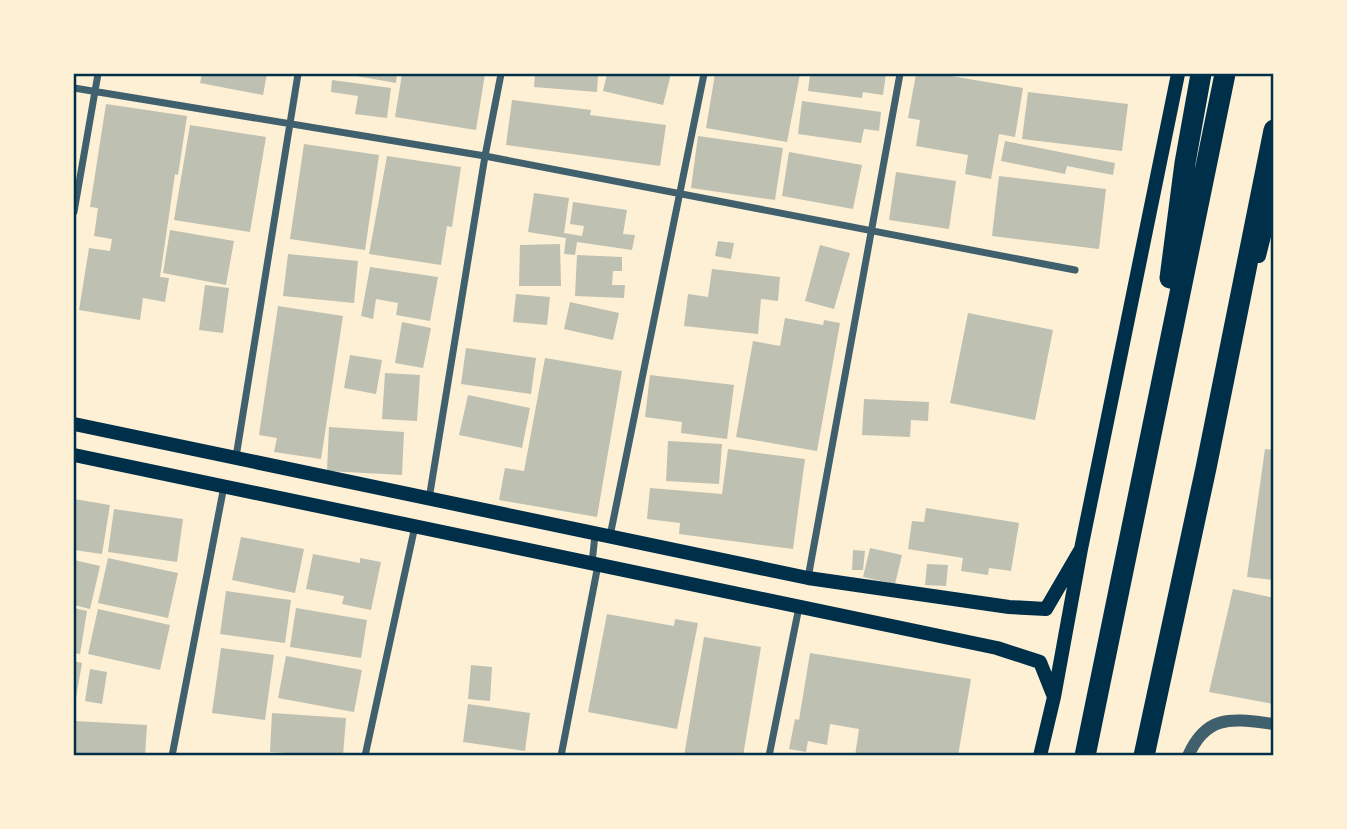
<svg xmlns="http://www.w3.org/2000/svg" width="1347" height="829" viewBox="0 0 1347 829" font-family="'Noto Sans',sans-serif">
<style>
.building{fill:#bec0b2}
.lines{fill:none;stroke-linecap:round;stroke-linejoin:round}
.minor{stroke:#3f606c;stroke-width:7}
.tertiary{stroke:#3f606c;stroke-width:12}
.secondary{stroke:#003049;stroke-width:14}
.motorway{stroke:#003049;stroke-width:21}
.neatline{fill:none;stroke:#003049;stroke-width:2.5}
</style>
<rect width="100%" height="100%" fill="#fdf0d5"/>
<!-- building -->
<path class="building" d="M202,74H267L263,95L200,83Z
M345,74H397L396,83Z
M402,74H485L476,130L395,117Z
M535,74H598L597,92L534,87Z
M607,74H671L663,105L603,91Z
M715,74H800L787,142L706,128Z
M810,74H886L883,95L863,92L862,98L808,91Z
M916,74H939L1023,88L1015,137L999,134L991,179L965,174L968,155L916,146L920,120L908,118Z
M332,80L391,88L387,118L355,114L358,96L331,92Z
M1028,92L1128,104L1122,151L1022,139Z
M512,100L591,110L590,115L666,125L660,166L506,145Z
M802,101L881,112L879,131L864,129L861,143L798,134Z
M106,104L187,116L178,175L175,174L160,277L169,278L165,302L143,298L140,320L79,310L89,248L110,251L112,239L94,236L98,208L90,207Z
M190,125L266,137L250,232L174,220Z
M698,136L783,148L775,200L691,188Z
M1005,141L1115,163L1113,175L1067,166L1065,174L1001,161Z
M304,144L379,155L365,250L290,239Z
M789,152L862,165L853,209L782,196Z
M387,156L461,167L452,227L447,226L441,265L369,254Z
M896,172L956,181L949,229L889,220Z
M999,176L1106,189L1099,249L992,236Z
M534,193L569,198L564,233L582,236L584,226L570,224L573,202L627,210L623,234L635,235L632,250L577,242L575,255L564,254L566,238L528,232Z
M170,230L234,241L226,285L163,273Z
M718,241L734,243L731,259L715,256Z
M560,244L561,286H519L520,245Z
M820,245L850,253L834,309L805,301Z
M288,254L358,261L354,303L283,296Z
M577,255L622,257V271H613L612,285H625L624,298L575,296Z
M370,267L438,277L430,321L396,315L398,303L376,299L373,319L361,316Z
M712,269L780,277L778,301L761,299L758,334L684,326L688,294L708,297Z
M205,285L229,288L223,333L199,330Z
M516,294L550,297L547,325L513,322Z
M570,302L619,313L613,340L564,329Z
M278,306L343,316L321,459L274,452L277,438L259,435Z
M968,313L1053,330L1035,420L950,403Z
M785,318L823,325L824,320L840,323L817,451L736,437L753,341L780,346Z
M402,322L431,328L423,368L395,363Z
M466,348L536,358L531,394L461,384Z
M350,355L382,360L376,394L344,388Z
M545,358L622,371L597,517L499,500L505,468L524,471Z
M385,373L420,375L417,421L382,419Z
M650,375L734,385L727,439L681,433L682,422L645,417Z
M468,395L530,408L522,448L459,435Z
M864,399L929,402L928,421L911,420L910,437L862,435Z
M329,427L404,432L402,475L327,471Z
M668,441L722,444L719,484L666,481Z
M728,449L805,459L793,549L679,534L680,523L647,519L650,488L722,494Z
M1265,449L1274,450V580L1247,577Z
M74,499L110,505L102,554L74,550Z
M926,508L1019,523L1011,571L989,568L988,575L961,571L963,558L908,549L912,521L924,522Z
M114,509L183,519L177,562L108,552Z
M241,537L304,549L295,593L232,580Z
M870,548L902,555L895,584L863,577Z
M853,550L865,551L863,570H852Z
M313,554L360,563V558L381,562L371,610L342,604L344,596L306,589Z
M108,558L178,573L168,618L98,603Z
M74,560L100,566L90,609L74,605Z
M927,564L948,565L946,586L925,585Z
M1233,589L1274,598V704L1209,692Z
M226,591L291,600L285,643L220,634Z
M74,608L87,611L80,654L74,653Z
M296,608L367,620L361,658L290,647Z
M98,609L170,625L160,670L88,654Z
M607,614L674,626L675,619L698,623L677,729L588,712Z
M704,637L761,647L743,756H684Z
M221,648L274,655L265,720L212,713Z
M810,653L971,679L958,756H855L859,729L830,724L827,745L808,741L806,752L789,749L795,719L799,720Z
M286,656L362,670L354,712L278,698Z
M74,661L82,663L75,704H74Z
M471,665L492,667L490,701L468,699Z
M90,669L107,672L102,704L85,701Z
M468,704L530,713L525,751L463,742Z
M272,713L346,718L343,756L270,752Z
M75,721L147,725L145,756H74Z"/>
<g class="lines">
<!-- minor -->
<path class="minor" d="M74,88L485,156L1075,270
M74,212L98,74
M236,457L298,74
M429,499L485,156L501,74
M610,536L704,74
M592,563L595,535
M808,578L900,74
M172,756L224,486
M365,756L415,526
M561,756L598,565
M769,756L799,607"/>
<!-- tertiary -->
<path class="tertiary" d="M1188,756C1207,713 1233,719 1274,724"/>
<!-- secondary -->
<path class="secondary" d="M1259,256L1274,196
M74,424L808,578L1009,607L1046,609L1081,549
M74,455L997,648L1040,662L1054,697
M1040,756L1054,697L1081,549L1178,74"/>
<!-- motorway -->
<path class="motorway" d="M1170,278L1185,163L1201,74
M1085,756L1225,74
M1144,756L1206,468L1274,130"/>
</g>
<!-- border -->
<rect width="1347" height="829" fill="none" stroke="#fdf0d5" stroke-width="150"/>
<rect x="75" y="75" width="1197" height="679" class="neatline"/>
</svg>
